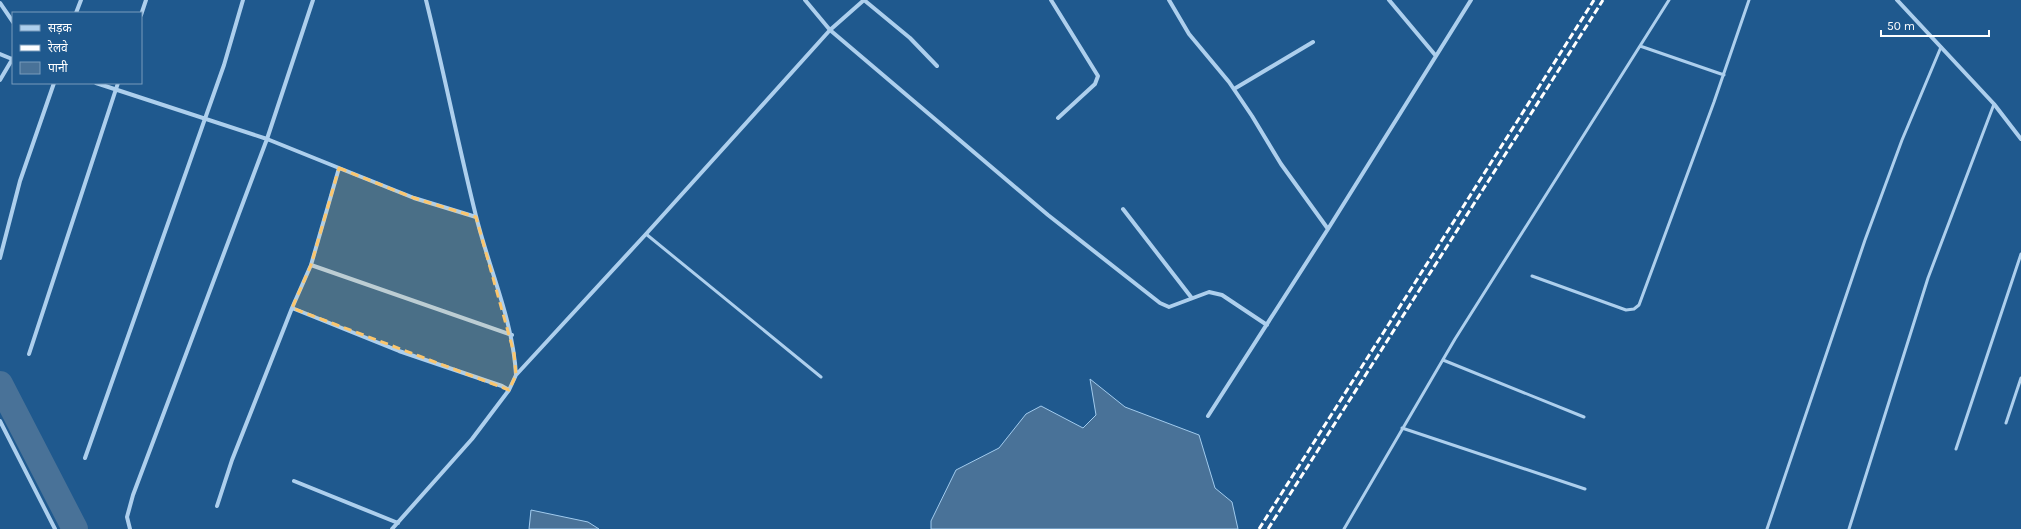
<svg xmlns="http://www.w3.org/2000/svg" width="2021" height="529" viewBox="0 0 2021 529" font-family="Karla,'Noto Sans Devanagari',sans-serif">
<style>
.water{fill:#497298;stroke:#a1cbee}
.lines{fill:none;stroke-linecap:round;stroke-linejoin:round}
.river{stroke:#497298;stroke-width:26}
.service{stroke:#adcfed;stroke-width:3}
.minor{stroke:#adcfed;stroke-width:4}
.rail{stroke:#fff;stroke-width:3;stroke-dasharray:7 3;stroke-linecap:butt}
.marked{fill:#fbc66d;fill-opacity:0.2;stroke:#fbc66d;stroke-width:3;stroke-dasharray:8 5;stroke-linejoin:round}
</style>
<rect width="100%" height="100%" fill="#1f598e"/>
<!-- water -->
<path class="water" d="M1090,379L1125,407L1199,435L1215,488L1232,502L1238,529H931V521L956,470L999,448L1026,414L1041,406L1083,428L1096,415Z
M531,510L588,522L599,529H529Z"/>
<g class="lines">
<!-- river -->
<path class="river" d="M0,384L75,529"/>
<!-- service -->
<path class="service" d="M1640,46L1724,75
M646,234L821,377
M1532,276L1626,310L1634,309L1639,305L1714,102L1749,0
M1443,360L1584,417
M2006,423L2021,378
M1402,428L1585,489
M1956,449L2021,254
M1344,529L1455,339L1669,0
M1767,529L1865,240L1902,140L1941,47
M1849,529L1928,278L1994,104"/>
<!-- minor -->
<path class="minor" d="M426,0C444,72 458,144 476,216C489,269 513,320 516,375
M805,0L830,30L864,0
M864,0L910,38L937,66
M1051,0L1098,76L1095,84L1058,118
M1169,0L1189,34L1229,82L1252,116L1281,164L1328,229
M1389,0L1436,56
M1897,0L1994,104L2021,139
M0,3L13,22
M76,13L81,0
M141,15L146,0
M0,54L12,59
M0,80L13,58
M96,83L267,139L339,168L311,265L292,308L232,460L217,506
M1234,89L1313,42
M339,168L414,198L476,217
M1123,209L1191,297
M0,258L20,181L54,83
M311,265L512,335
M292,308L399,351L502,386L509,390
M29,354L118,83
M1208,416L1328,229L1471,0
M0,421L55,529
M85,458L224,65L243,0
M294,481L398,523
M130,529L127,517L133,495L267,139L313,0
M392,529L472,439L509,390L516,375L646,234L830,30L1048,215L1160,303L1169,307L1209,292L1222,295L1267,325"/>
<!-- rail -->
<path class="rail" d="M1259,529L1594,0
M1268,529L1603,0"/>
</g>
<!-- marked area -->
<path class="marked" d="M339,168L414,198L476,217L514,353L516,375L509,390L292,308L311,265Z"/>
<!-- legend -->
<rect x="12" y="12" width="130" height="72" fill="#1f598e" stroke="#799bbb"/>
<rect x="20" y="25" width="20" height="6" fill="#adcfed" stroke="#799bbb"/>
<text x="48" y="32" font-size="12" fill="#ffffff">सड़क</text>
<rect x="20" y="45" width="20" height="6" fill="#ffffff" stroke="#799bbb"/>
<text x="48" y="52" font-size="12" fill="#ffffff">रेलवे</text>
<rect x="20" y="62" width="20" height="12" fill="#497298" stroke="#799bbb"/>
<text x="48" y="72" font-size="12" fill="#ffffff">पानी</text>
<!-- scale -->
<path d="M1881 30v6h108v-6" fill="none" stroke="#ffffff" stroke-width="2"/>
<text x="1887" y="30" font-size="12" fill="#ffffff" stroke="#1f598e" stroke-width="3" paint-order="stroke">50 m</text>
</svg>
